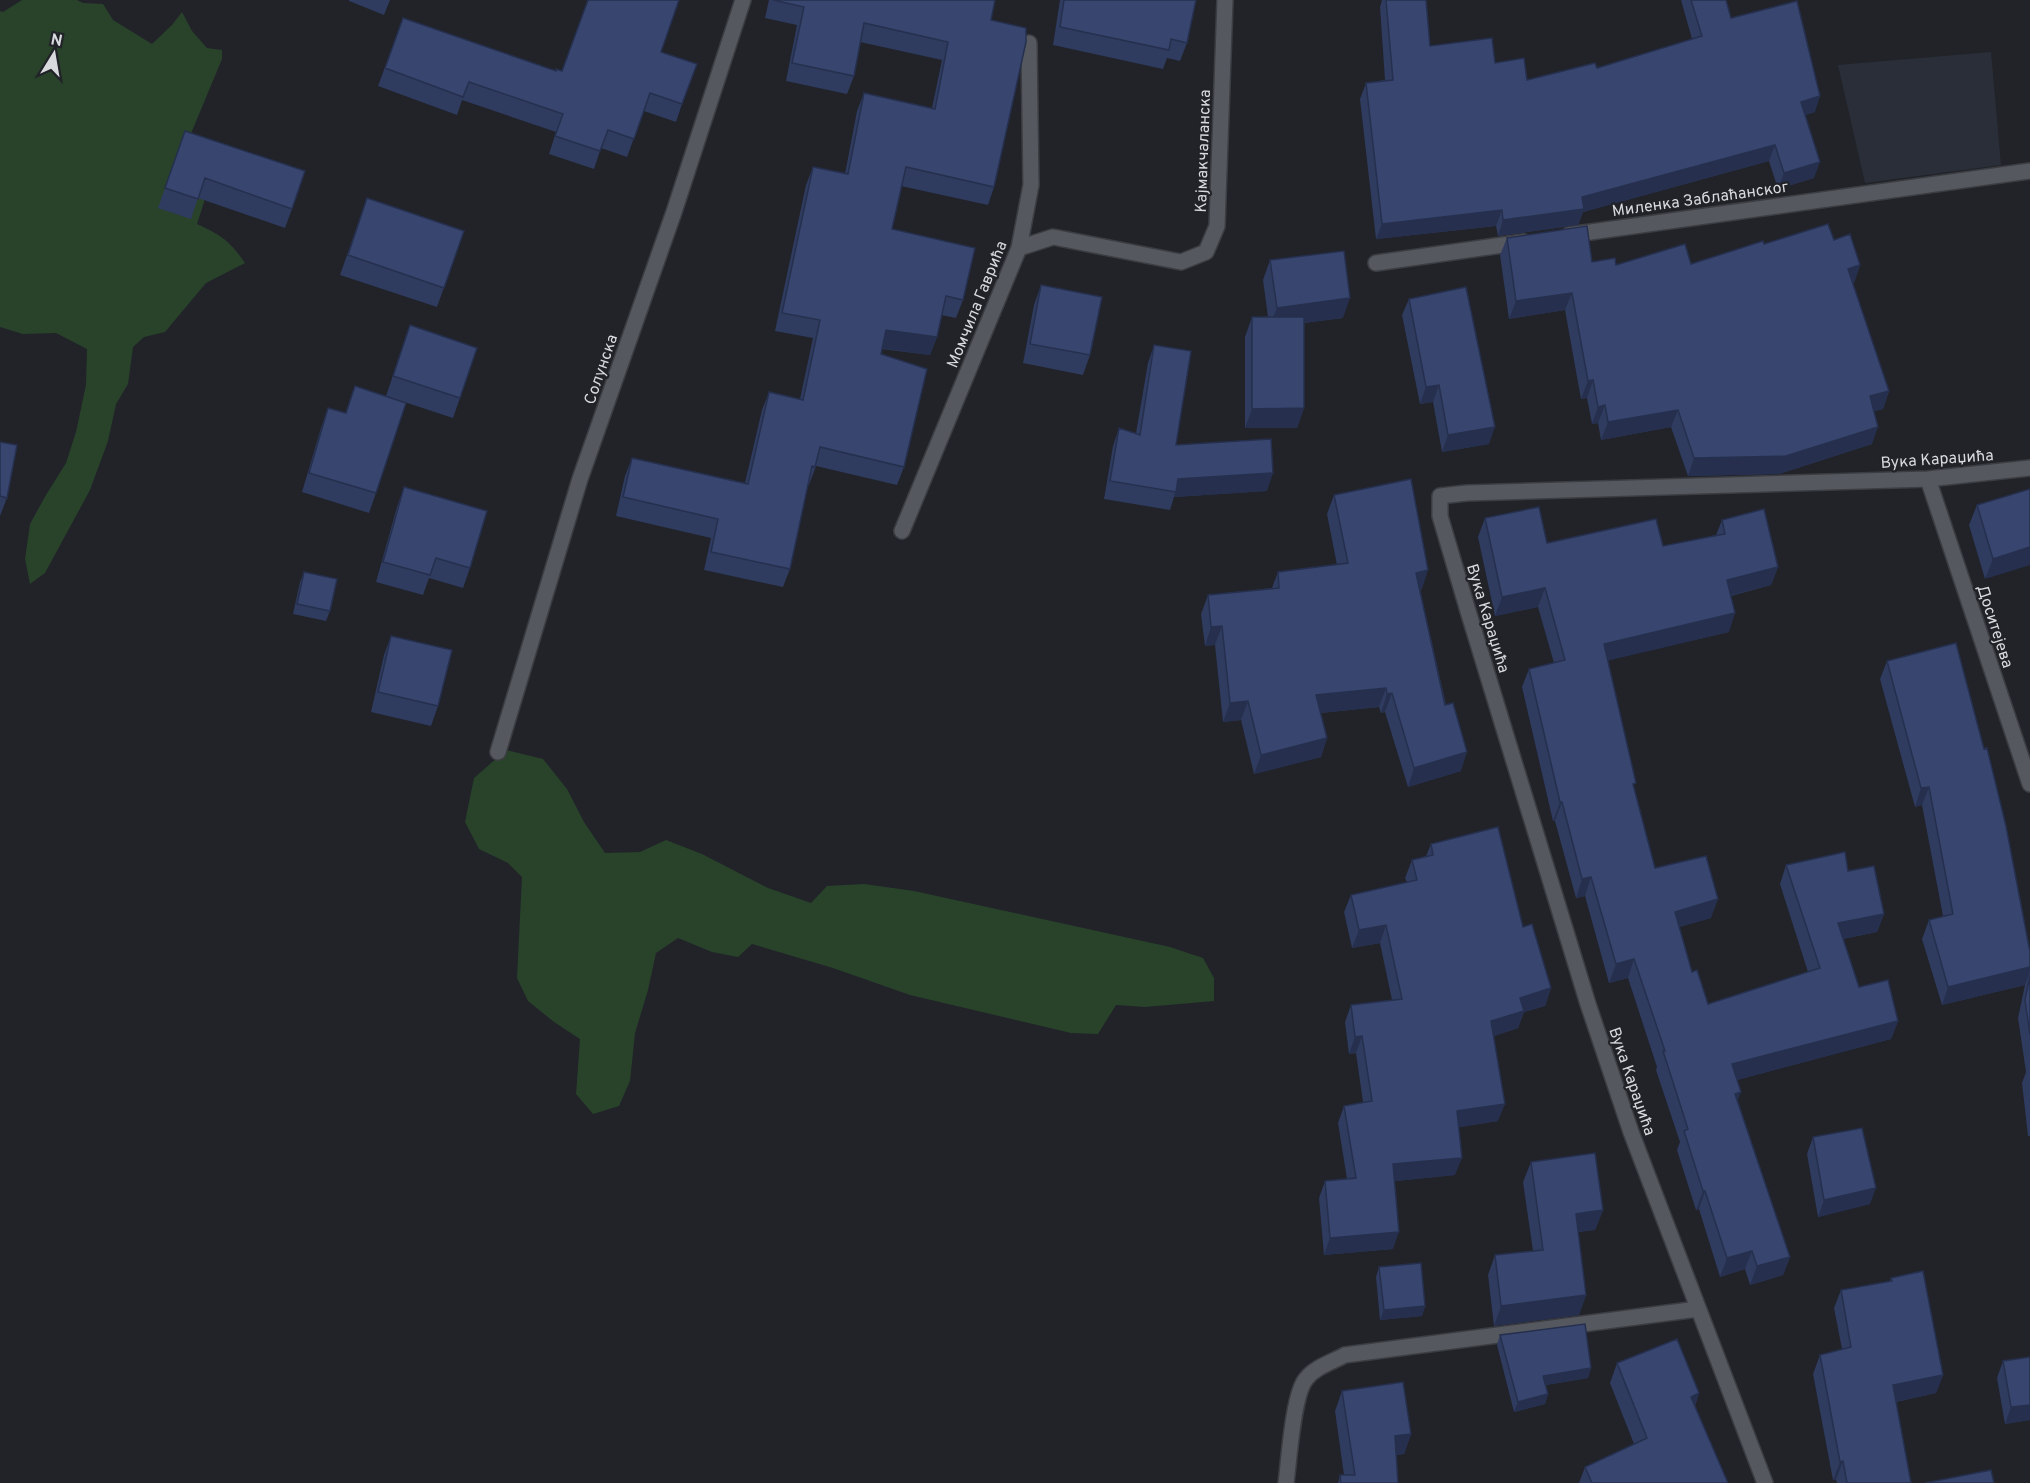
<svg xmlns="http://www.w3.org/2000/svg" width="2030" height="1483" viewBox="0 0 2030 1483" font-family="Overpass,sans-serif">
<style>
.built{fill:#292e38}
.green{fill:#29432b}
.lines{fill:none;stroke-linecap:round;stroke-linejoin:round}
.minor-casing{stroke:#3b3d42;stroke-width:18}
.minor{stroke:#55585f;stroke-width:15}
.wall{fill:#2f3b5f}
.shaded-wall{fill:#26304e}
.building{fill:#37456f;stroke:#26304e;stroke-width:1.5}
.labels{text-anchor:middle;stroke-width:4.5;stroke-linejoin:round;paint-order:stroke}
.street-label{font-size:16px;fill:#d8dade;stroke:#212329}
</style>
<rect width="100%" height="100%" fill="#212329"/>
<!-- built -->
<path class="built" d="M1991,52L2001,165L1865,183L1838,65Z"/>
<!-- green -->
<path class="green" d="M22,0H77L83,3L103,4L113,20L152,44L172,25L182,12L192,31L207,48L222,50V59L185,148L207,182L204,202L197,224C221,235 230,241 245,263L206,283L165,332L144,337L133,347L128,384L116,404L108,441L90,490L45,573L30,584L25,559L30,524L46,495L66,463L76,432L86,385L87,349L56,333L23,334L0,327V11L3,12Z
M506,750L543,759L567,789L584,822L605,853L640,852L666,840L702,854L768,888L811,903L827,886L864,884L914,891L1170,947L1203,958L1214,978V1001L1145,1007L1116,1005L1098,1034L1071,1033L910,995L833,968L752,944L738,957L712,952L678,938L656,953L648,990L635,1033L630,1081L619,1106L593,1114L576,1094L580,1039L554,1022L528,1001L517,978L522,877L508,863L479,849L465,822L474,778Z"/>
<g class="lines">
<!-- minor casing -->
<g class="minor-casing">
<path id="minor" d="M1569,235L2030,171
M1019,248L1053,237L1181,262L1206,252L1217,226L1225,0
M1376,263L1524,242
M1928,479L2030,784
M902,531L1019,248L1031,185L1029,43
M498,752L580,479L674,212L743,0
M1286,1483C1289,1461 1293,1394 1306,1379C1315,1367 1332,1362 1345,1355L1698,1309
M1765,1483L1631,1132L1588,1004L1468,611L1440,516V496L1467,493L1928,479L2030,468"/>
</g>
<!-- minor -->
<use href="#minor" class="minor"/>
</g>
<!-- wall -->
<path class="wall" d="M349,0H390L384,15L349,1Z
M769,0H995L991,20L994,187L988,205L901,186L892,229L963,300L956,318L941,315L937,337L930,355L882,349L881,354L904,467L897,485L816,466L809,485H808L790,569L783,587L704,570L711,538L616,516L625,476L632,458L745,483L762,410L769,392L800,399L813,338L775,331L806,185L813,167L845,174L857,111L864,93L932,108L942,60L860,42L854,76L847,94L786,81L797,25L765,18Z
M1060,0H1196L1187,43L1180,61L1167,58L1163,69L1053,45Z
M1382,0H1386L1430,46L1495,63L1527,80L1597,68L1692,39L1681,0H1726L1731,18L1815,112L1805,115L1814,178L1778,189L1769,161L1583,212L1578,225L1498,236L1496,226L1376,239L1360,99L1366,83L1385,80L1380,7Z
M403,18L556,71H562L661,52L682,104L676,122L644,111L627,157L601,148L594,169L549,154L556,132L462,100L457,115L378,86Z
M185,131L292,209L285,228L198,198L191,219L158,208Z
M367,198L464,231L437,307L340,275Z
M1507,238L1592,262L1616,265L1691,264L1764,244L1834,240L1860,265L1854,283H1852L1889,391L1883,409L1874,411L1872,444L1779,474L1688,476L1671,427L1601,440L1598,423L1592,424L1587,398L1581,399L1565,310L1509,319L1500,255Z
M1270,260L1343,318L1304,323V408L1297,428H1245V337L1252,317H1268L1263,280Z
M1041,285L1090,355L1083,375L1023,363L1034,305Z
M1409,299L1489,444L1442,452L1433,402L1420,404L1402,315Z
M410,325L460,398L453,418L386,396Z
M1154,345L1176,445L1267,491L1174,497L1170,510L1104,499L1113,446L1119,428L1136,433L1148,363Z
M355,386L376,493L369,513L302,492L321,428L328,408L346,413Z
M0,442L7,498L0,516Z
M404,487L470,568L463,588L429,578L423,595L376,582L397,507Z
M2030,489L1985,579L1969,525L1977,505Z
M1334,495L1422,589L1420,590L1461,771L1408,787L1385,712L1381,713L1379,707L1321,713L1327,738L1321,757L1254,774L1241,720L1223,722L1215,645L1205,646L1201,614L1208,595L1272,588L1278,572L1337,565L1327,514Z
M1485,518L1547,543L1663,546L1716,535L1722,520L1778,567L1771,585L1731,596L1729,632L1608,660L1634,788L1655,868L1711,918L1679,927L1692,972L1708,1004L1808,972L1780,884L1786,865L1848,871L1884,914L1877,932L1843,939L1859,987L1898,1021L1891,1039L1737,1080L1738,1101L1790,1257L1783,1275L1750,1285L1745,1269L1720,1277L1699,1209L1696,1210L1677,1150L1680,1142L1656,1070L1657,1067L1628,978L1609,983L1585,896L1576,898L1555,821H1553L1522,687L1529,669L1554,663L1538,607L1495,616L1478,537Z
M304,572L330,611L326,621L293,614L300,582Z
M391,636L438,706L431,726L371,712L384,655Z
M1887,661L2030,952V1136H2028L2022,1083L2026,1072L2018,1018L2025,985L1942,1005L1922,939L1929,920L1943,916L1922,805L1915,807L1880,679Z
M1431,844L1523,927L1551,988L1545,1006L1524,1012L1518,1028L1494,1036L1498,1121L1458,1127L1455,1175L1395,1181L1393,1249L1324,1255L1319,1198L1325,1181L1347,1179L1338,1123L1344,1106L1363,1102L1356,1053L1349,1054L1345,1022L1351,1005L1392,1000L1380,943L1352,948L1344,912L1351,895L1407,882L1405,878L1412,860L1426,856Z
M1813,1137L1870,1204L1818,1217L1807,1154Z
M1531,1162L1603,1210L1595,1230L1578,1232L1586,1295L1579,1315L1494,1326L1488,1275L1495,1255L1533,1251L1523,1182Z
M1379,1267L1425,1306L1422,1316L1380,1320L1376,1277Z
M1891,1278L1943,1375L1936,1393L1896,1402L1911,1483H1837L1836,1480H1833L1813,1374L1820,1355L1842,1349L1834,1308L1841,1290L1890,1281Z
M1500,1335L1591,1368L1588,1378L1546,1385L1548,1394L1545,1404L1514,1412L1497,1345Z
M2030,1357V1420L2005,1424L1997,1378L2003,1361Z
M1617,1363L1699,1393L1695,1406L1728,1483H1579L1585,1467L1634,1444L1610,1383Z
M1342,1391L1411,1434L1404,1454L1396,1455L1398,1483H1338L1340,1475H1344L1335,1411Z"/>
<!-- shaded-wall -->
<path class="shaded-wall" d="M1820,96L1815,112L1795,118L1801,102Z
M1775,145L1769,161L1583,212L1578,225L1498,236L1503,220L1582,197Z
M1820,162L1814,178L1778,189L1784,173Z
M1502,210L1496,226L1376,239L1382,224Z
M1860,265L1854,283L1841,287L1848,269Z
M1572,293L1565,310L1509,319L1516,301Z
M1350,298L1343,318L1269,327L1277,308Z
M886,330L937,337L930,355L880,348Z
M1593,380L1587,398L1581,399L1588,381Z
M1439,385L1433,402L1420,404L1426,387Z
M1889,391L1883,409L1864,414L1870,396Z
M1605,405L1598,423L1592,424L1598,407Z
M1304,408L1297,428H1245L1252,409Z
M1678,410L1671,427L1601,440L1608,422Z
M1495,427L1489,444L1442,452L1448,435Z
M1878,427L1872,444L1779,474L1688,476L1694,458Z
M1273,473L1267,491L1174,497L1178,479Z
M2030,547V565L1985,579L1993,559Z
M1778,567L1771,585L1720,598L1727,580Z
M1428,570L1422,589L1409,592L1416,573Z
M1545,588L1538,607L1495,616L1502,597Z
M1735,613L1729,632L1598,663L1604,644Z
M1222,626L1215,645L1205,646L1211,627Z
M1386,688L1379,707L1309,714L1316,695Z
M1392,693L1385,712L1381,713L1387,694Z
M1248,701L1241,720L1223,722L1230,703Z
M1327,738L1321,757L1254,774L1261,755Z
M1467,752L1461,771L1408,787L1414,768Z
M1929,787L1922,805L1915,807L1921,788Z
M1560,802H1562L1555,821H1553Z
M1591,877L1585,896L1576,898L1582,879Z
M1718,899L1711,918L1668,930L1675,912Z
M1884,914L1877,932L1831,941L1838,923Z
M1386,925L1380,943L1352,948L1359,930Z
M1634,959L1628,978L1609,983L1616,964Z
M2030,967V972L2025,985L1942,1005L1948,987Z
M1551,988L1545,1006L1524,1012L1518,1028L1485,1039L1491,1021L1520,998Z
M1898,1021L1891,1039L1725,1083L1732,1064Z
M1362,1036L1356,1053L1349,1054L1355,1037Z
M1741,1092L1734,1110L1735,1094Z
M1505,1104L1498,1121L1450,1129L1457,1111Z
M1462,1158L1455,1175L1387,1182L1393,1164Z
M1876,1188L1870,1204L1818,1217L1824,1200Z
M1703,1191H1705L1699,1209L1696,1210Z
M1603,1210L1595,1230L1568,1233L1576,1214Z
M1399,1232L1393,1249L1324,1255L1330,1238Z
M1752,1251L1745,1269L1720,1277L1727,1258Z
M1790,1257L1783,1275L1750,1285L1757,1266Z
M1586,1295L1579,1315L1494,1326L1501,1306Z
M1425,1306L1422,1316L1380,1320L1384,1310Z
M1591,1368L1588,1378L1540,1386L1543,1376Z
M1943,1375L1936,1393L1886,1404L1893,1385Z
M1699,1393L1692,1413L1691,1397Z
M1548,1394L1545,1404L1514,1412L1518,1402Z
M2030,1405V1420L2005,1424L2011,1407Z
M1411,1434L1404,1454L1388,1456L1395,1436Z
M1843,1461L1836,1480H1833L1840,1462Z"/>
<!-- building -->
<path class="building" d="M588,0H679L661,52L697,64L682,104L650,93L634,139L608,130L600,151L555,136L563,114L469,82L463,97L385,68L403,18L556,71V69L562,71Z
M773,0H995L991,20L1026,28V42L994,187L906,167L892,229L975,248L963,300L946,296L937,337L886,330L881,354L927,369L904,467L820,447L815,467L812,466L790,569L711,552L718,519L623,497L632,458L748,484L769,392L803,400L820,320L782,313L813,167L848,174L864,93L935,109L948,42L864,23L854,76L792,63L804,7Z
M1064,0H1196L1187,43L1171,39L1169,50L1060,27Z
M1386,0H1426L1430,46L1492,38L1495,63L1524,58L1527,80L1595,63L1597,68L1702,36L1691,0H1726L1731,18L1797,1L1820,96L1801,102L1820,162L1784,173L1775,145L1582,197L1584,209L1503,220L1502,210L1382,224L1366,83L1393,80Z
M185,131L305,171L292,209L205,178L198,199L165,188Z
M367,198L464,231L444,288L348,255Z
M1828,224L1834,240L1850,234L1860,265L1848,269L1889,391L1870,396L1878,427L1786,456L1694,458L1678,410L1608,422L1605,405L1598,407L1593,380L1588,381L1572,293L1516,301L1507,238L1587,226L1592,262L1615,258L1616,265L1685,244L1691,264L1763,241L1764,244Z
M1344,251L1350,298L1277,308L1270,260Z
M1041,285L1102,297L1090,355L1030,344Z
M1466,287L1495,427L1448,435L1439,385L1426,387L1409,299Z
M1252,317H1304V408L1252,409Z
M410,325L477,348L460,398L393,376Z
M1154,345L1191,351L1176,445L1271,439L1273,473L1178,479L1176,492L1110,481L1119,428L1140,435Z
M355,386L406,403L376,493L309,473L328,408L346,413Z
M0,442L17,445L7,498L0,496Z
M1411,479L1428,570L1416,573L1445,705L1453,703L1467,752L1414,768L1392,693L1387,694L1386,688L1316,695L1327,738L1261,755L1248,701L1230,703L1222,626L1211,627L1208,595L1279,588L1278,572L1348,563L1334,495Z
M404,487L487,511L470,568L436,558L430,575L383,562Z
M2030,489V547L1993,559L1977,505Z
M1539,507L1547,543L1656,519L1663,546L1725,534L1722,520L1764,509L1778,567L1727,580L1735,613L1604,644L1636,783L1633,784L1655,868L1706,856L1718,899L1675,912L1692,972L1697,970L1708,1004L1820,968L1786,865L1845,852L1848,871L1874,866L1884,914L1838,923L1859,987L1888,980L1898,1021L1732,1064L1741,1092L1735,1094L1790,1257L1757,1266L1752,1251L1727,1258L1705,1191H1703L1684,1131L1688,1129L1663,1051H1665L1634,959L1616,964L1591,877L1582,879L1562,802H1560L1529,669L1565,660L1545,588L1502,597L1485,518Z
M304,572L337,579L330,611L297,604Z
M391,636L452,650L438,706L378,692Z
M1956,643L1984,749L1987,748L2006,826L2030,952V967L1948,987L1929,920L1953,914L1929,787L1921,788L1887,661Z
M1498,827L1523,927L1532,924L1551,988L1520,998L1524,1011L1491,1021L1505,1104L1457,1111L1462,1158L1393,1164L1399,1232L1330,1238L1325,1181L1356,1178L1344,1106L1372,1101L1362,1036L1355,1037L1351,1005L1402,999L1386,925L1359,930L1351,895L1417,880L1412,860L1433,855L1431,844Z
M2030,976V1035L2025,1000Z
M1862,1128L1876,1188L1824,1200L1813,1137Z
M1595,1153L1603,1210L1576,1214L1586,1295L1501,1306L1495,1255L1543,1250L1531,1162Z
M1421,1263L1425,1306L1384,1310L1379,1267Z
M1923,1271L1943,1375L1893,1385L1911,1483H1847L1843,1461L1840,1462L1820,1355L1851,1347L1841,1290L1892,1281L1891,1278Z
M1585,1324L1591,1368L1543,1376L1548,1394L1518,1402L1500,1335Z
M1677,1339L1699,1393L1691,1397L1728,1483H1592L1585,1467L1647,1438L1617,1363Z
M2030,1357V1405L2011,1407L2003,1361Z
M1403,1382L1411,1434L1395,1436L1398,1483H1341L1340,1475H1355L1342,1391Z
M1991,1470L1994,1483H1925Z"/>
<g class="labels">
<!-- street labels -->
<g class="street-label">
<text transform="translate(1202 151) rotate(-88)" y="6">Кајмакчаланска</text>
<text transform="translate(1700 198) rotate(-8)" y="6">Миленка Заблаћанског</text>
<text transform="translate(976 304) rotate(-68)" y="6">Момчила Гаврића</text>
<text transform="translate(600 369) rotate(-71)" y="6">Солунска</text>
<text transform="translate(1937 458) rotate(-4)" y="6">Вука Караџића</text>
<text transform="translate(1489 618) rotate(73)" y="6">Вука Караџића</text>
<text transform="translate(1996 626) rotate(72)" y="6">Доситејева</text>
<text transform="translate(1633 1081) rotate(71)" y="6">Вука Караџића</text>
</g>
</g>
<!-- north arrow -->
<g transform="translate(54 54) rotate(11)" stroke="#212329" stroke-width="4.5" paint-order="stroke">
<path d="M0-4.5L10 22L0 15L-10 22Z" fill="#d8dade"/>
<text y="-9" font-size="16" font-weight="bold" text-anchor="middle" fill="#d8dade">N</text>
</g>
</svg>
